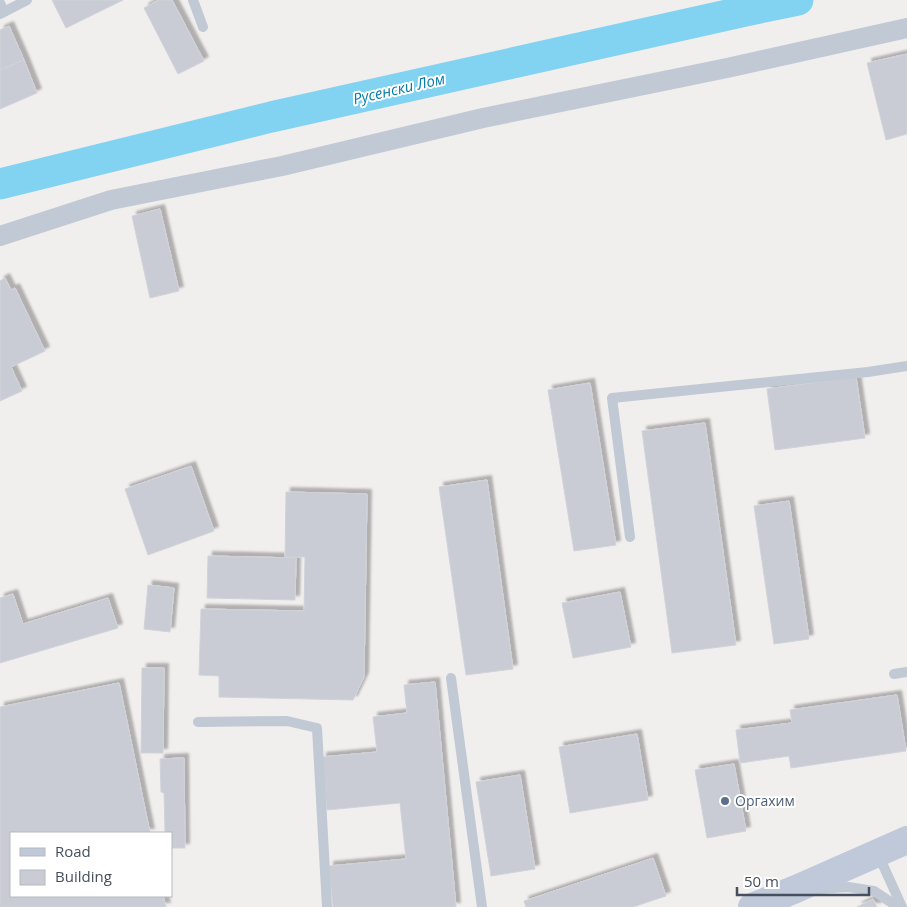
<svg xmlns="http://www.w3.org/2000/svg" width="907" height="907" viewBox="0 0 907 907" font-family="'Open Sans',sans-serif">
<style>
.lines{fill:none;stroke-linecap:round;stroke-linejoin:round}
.river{stroke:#82d2f2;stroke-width:31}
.building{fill:#c9ccd4;stroke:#d1d3da;filter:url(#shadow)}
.service{stroke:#c0c9d4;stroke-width:10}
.minor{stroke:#c0c9d4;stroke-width:20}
.secondary{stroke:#bfc9d9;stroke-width:28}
.service-dot{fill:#5c6f8a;stroke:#fff;stroke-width:2}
.labels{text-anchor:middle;stroke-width:4;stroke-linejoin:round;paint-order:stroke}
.service-label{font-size:14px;fill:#4e5e75;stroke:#fff;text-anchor:start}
.water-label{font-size:15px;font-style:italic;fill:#037aab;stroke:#fff}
</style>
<defs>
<filter id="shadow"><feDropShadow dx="4.5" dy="-4.5" stdDeviation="1" flood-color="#0004"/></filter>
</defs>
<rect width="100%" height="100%" fill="#f1eeee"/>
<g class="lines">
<!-- river -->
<path class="river" d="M0,184L271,117L745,11L798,0"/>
</g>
<!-- building -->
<path class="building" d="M52,0H123L66,28Z
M159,0H172L204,61L178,74L144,8Z
M9,26L24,60L0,70V30Z
M907,54V134L886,140L867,63Z
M24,60L37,93L0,109V70Z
M160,209L179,291L150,298L132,216Z
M5,278L11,290L15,288L45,351L11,367L22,391L0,401V281Z
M856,377L865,438L775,450L767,389Z
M590,383L616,545L574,551L548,390Z
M705,423L736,645L672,653L642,431Z
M191,466L214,531L148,555L125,489Z
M487,480L513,669L466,675L439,487Z
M286,492L367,494L364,677L353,700L219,697V676L199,675L201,609L304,611L305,557H285Z
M789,501L809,639L774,644L754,506Z
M208,556L296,558L295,600L207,598Z
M148,585L174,588L170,632L144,629Z
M620,592L631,647L573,658L562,603Z
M13,594L23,624L108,598L118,628L0,663V598Z
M142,668H164L163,753H141Z
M435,682L456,907H333L329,866L406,859L400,803L327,810L322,757L377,752L373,717L407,713L404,685Z
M119,683L150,833H11V896H163L166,907H0V707Z
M897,695L906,751L791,768L789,756L740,763L736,730L792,723L790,710Z
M637,734L648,800L570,813L559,747Z
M184,758L185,848H171V833H165L164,793L161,792L160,759Z
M734,764L746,831L707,838L695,770Z
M520,775L535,869L491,876L476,782Z
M653,858L666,896L633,907H526L524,901Z
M873,899L877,907H857Z"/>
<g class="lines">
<!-- service -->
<path class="service" d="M193,0L203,27
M0,3L4,12
M0,14L27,0
M630,537L612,398L868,372L907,366
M894,674L907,672
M451,678L482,907
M198,722L287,721L317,728L327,907
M878,854L902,907
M820,889L848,887L874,891L898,907"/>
<!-- minor -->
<path class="minor" d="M0,236L111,200L282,166L483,118L727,68L907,28"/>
<!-- secondary -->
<path class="secondary" d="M752,907L796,889L907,840"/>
</g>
<!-- markers -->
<circle class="service-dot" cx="725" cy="801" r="5"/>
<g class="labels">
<!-- service labels -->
<g class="service-label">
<text x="735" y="806">Оргахим</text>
</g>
<!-- water labels -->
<g class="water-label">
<text transform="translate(399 89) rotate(-13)" y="5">Русенски Лом</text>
</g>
</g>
<!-- legend -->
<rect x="10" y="832" width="162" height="65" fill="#ffffff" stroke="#b5b9be"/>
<rect x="20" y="848" width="25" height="8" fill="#bfc9d9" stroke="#b5b9be"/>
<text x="55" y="857" font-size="15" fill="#454f5d">Road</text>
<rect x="20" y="870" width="25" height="15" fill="#c9ccd4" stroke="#b5b9be"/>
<text x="55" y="882" font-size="15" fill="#454f5d">Building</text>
<!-- scale -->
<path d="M737 887v8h132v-8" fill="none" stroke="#454f5d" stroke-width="2.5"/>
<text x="744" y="887" font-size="15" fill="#454f5d" stroke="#ffffff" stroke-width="4" paint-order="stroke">50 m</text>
</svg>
